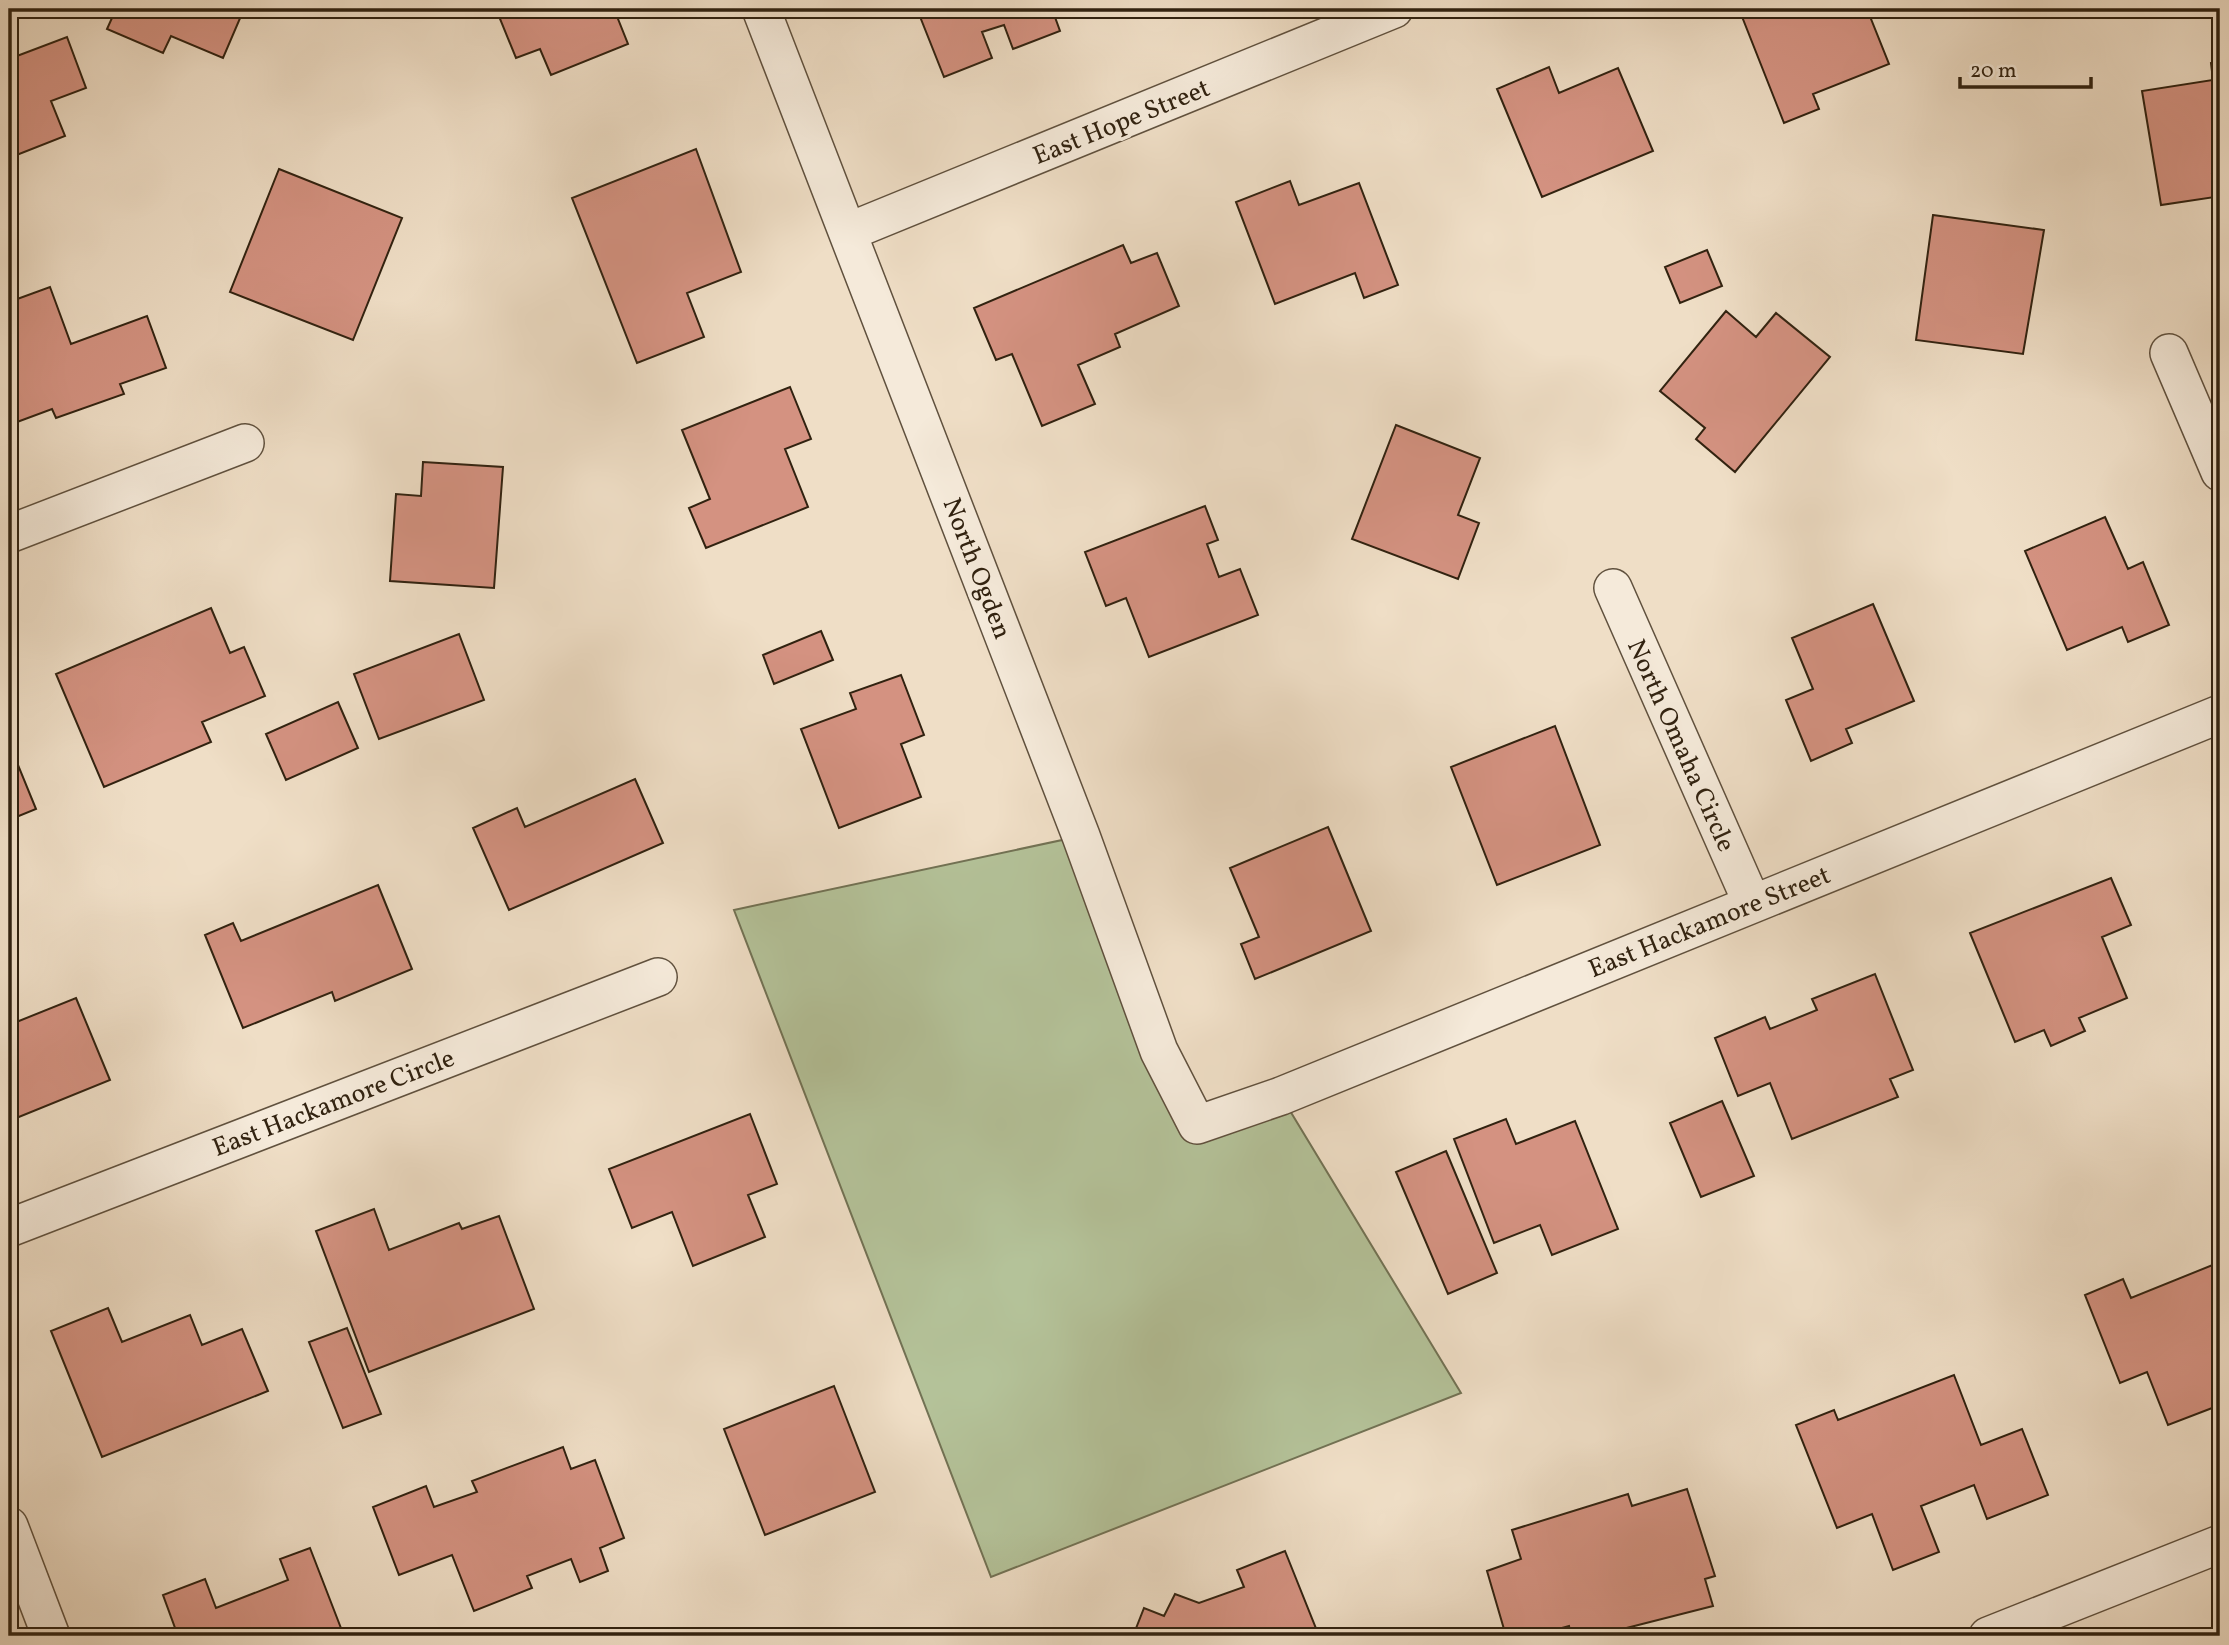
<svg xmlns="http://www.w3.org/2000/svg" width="2229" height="1645" viewBox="0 0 2229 1645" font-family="Vollkorn,serif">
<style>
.green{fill:#b4c299;stroke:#727254;stroke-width:2}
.building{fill:#d49281;stroke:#312210;stroke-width:2}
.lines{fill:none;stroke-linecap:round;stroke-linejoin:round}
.minor-casing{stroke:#60513e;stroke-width:40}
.minor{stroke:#f5eada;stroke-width:37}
.labels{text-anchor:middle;stroke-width:7;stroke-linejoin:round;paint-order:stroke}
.street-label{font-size:26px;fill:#312210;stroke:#f5eada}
</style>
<rect width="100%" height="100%" fill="#efdec6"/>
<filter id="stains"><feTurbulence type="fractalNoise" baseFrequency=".00286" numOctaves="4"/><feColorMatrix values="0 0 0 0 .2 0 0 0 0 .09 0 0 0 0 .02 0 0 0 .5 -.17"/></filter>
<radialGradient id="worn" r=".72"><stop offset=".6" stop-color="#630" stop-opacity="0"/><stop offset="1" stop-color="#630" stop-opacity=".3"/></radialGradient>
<!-- green -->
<path class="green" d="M1081,836L1197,1125L1281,1096L1461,1393L991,1577L734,910Z"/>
<!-- building -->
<path class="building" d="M116,9H244L223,58L171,36L163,53L107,29Z
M496,9H614L628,44L551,75L540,49L516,58Z
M917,9H1052L1060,31L1013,49L1004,25L982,32L992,58L944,77Z
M1739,9H1867L1889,64L1813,94L1819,109L1784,123Z
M67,37L86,88L51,101L65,136L9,158V59Z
M2220,61V172L2212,174L2215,197L2161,205L2142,91L2213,80L2211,63Z
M1549,67L1559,93L1618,68L1653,151L1542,197L1497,89Z
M696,149L741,272L687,293L704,337L637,363L572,198Z
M279,169L402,218L353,340L230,292Z
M1290,181L1299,205L1359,183L1398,285L1364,298L1355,273L1275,304L1236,202Z
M1933,215L2044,230L2023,354L1916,340Z
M1123,245L1131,263L1157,253L1179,306L1115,334L1120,347L1078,365L1095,404L1042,426L1012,354L996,360L974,308Z
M1707,250L1722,286L1680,303L1665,267Z
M50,287L71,344L147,316L166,368L120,384L124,394L56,418L52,409L9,425V302Z
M1726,311L1756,337L1776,313L1830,357L1735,472L1696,439L1705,428L1660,391Z
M790,387L811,439L785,449L808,507L706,548L689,508L710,499L682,430Z
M1396,425L1480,458L1458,515L1479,523L1458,579L1352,539Z
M423,462L503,467L494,588L390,581L396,494L421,496Z
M1205,506L1218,540L1207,544L1219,577L1240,569L1258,615L1149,657L1126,598L1106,606L1085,552Z
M2105,517L2128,569L2143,562L2169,625L2128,642L2122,627L2067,650L2025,551Z
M1873,604L1914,701L1846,729L1852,743L1811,761L1786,700L1813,689L1792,638Z
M211,608L230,653L244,647L265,696L202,722L211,742L104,787L56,674Z
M821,631L833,660L774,684L763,655Z
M459,634L484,700L379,739L354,674Z
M901,675L924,735L901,744L921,797L839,828L801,729L856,709L850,693Z
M338,702L358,748L286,780L266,734Z
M1555,726L1600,845L1497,885L1451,767Z
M9,743L36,809L9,820Z
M635,779L663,843L509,910L473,828L517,808L525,827Z
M1328,827L1371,931L1255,979L1241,944L1259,937L1230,868Z
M2111,878L2131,925L2102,937L2127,998L2079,1018L2085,1031L2051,1046L2044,1030L2015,1042L1970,933Z
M378,885L412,969L335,1001L332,992L243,1028L205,935L233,923L241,941Z
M1875,974L1913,1070L1890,1079L1898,1097L1792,1139L1770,1083L1738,1096L1715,1038L1765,1017L1770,1029L1817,1010L1812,999Z
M76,998L110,1080L9,1121V1025Z
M1722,1101L1754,1176L1701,1197L1670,1123Z
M750,1114L777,1184L748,1195L765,1237L693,1266L672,1212L632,1228L609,1169Z
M1506,1119L1516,1144L1575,1121L1618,1229L1552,1255L1540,1225L1494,1243L1454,1139Z
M1446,1151L1497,1273L1448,1294L1396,1172Z
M374,1209L389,1250L459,1223L462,1229L499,1216L534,1309L369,1372L316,1231Z
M2220,1262V1405L2168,1425L2147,1372L2120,1383L2085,1295L2123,1279L2131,1298Z
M108,1308L122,1342L190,1315L202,1345L242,1329L268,1391L102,1457L51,1331Z
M347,1328L381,1414L343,1428L309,1342Z
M1954,1375L1981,1445L2022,1429L2048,1495L1987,1519L1974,1485L1921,1506L1939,1552L1893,1570L1872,1514L1837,1528L1796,1425L1834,1410L1838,1420Z
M834,1386L875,1492L765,1535L724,1429Z
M563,1447L571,1469L595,1460L624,1538L600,1548L608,1571L580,1582L571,1559L527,1576L532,1588L474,1611L452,1555L399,1575L373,1507L426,1486L434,1507L477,1492L472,1481Z
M1687,1489L1715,1576L1705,1579L1713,1606L1595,1636H1571L1569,1626L1533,1636H1506L1487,1571L1521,1559L1512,1530L1628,1494L1632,1506Z
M310,1548L344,1636H178L163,1595L205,1579L216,1608L288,1580L280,1559Z
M1285,1551L1317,1631L1304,1636H1133L1144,1608L1164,1616L1175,1594L1199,1603L1244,1587L1237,1570Z"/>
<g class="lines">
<!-- minor casing -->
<g class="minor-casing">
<path id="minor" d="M761,9L1081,836L1159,1051L1197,1125L1281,1096L2220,714
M848,232L1394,9
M2169,353L2220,472
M9,534L245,443
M1613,588L1752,903
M9,1228L658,977
M9,1526L51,1636
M1988,1636L2220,1544"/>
</g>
<!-- minor -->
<use href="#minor" class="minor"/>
</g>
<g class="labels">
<!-- street labels -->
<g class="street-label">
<text transform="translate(1121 121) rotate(-22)" y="9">East Hope Street</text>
<text transform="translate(978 568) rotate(69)" y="9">North Ogden</text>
<text transform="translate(1682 745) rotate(66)" y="9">North Omaha Circle</text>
<text transform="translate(1709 921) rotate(-22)" y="9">East Hackamore Street</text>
<text transform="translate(333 1102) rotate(-21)" y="9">East Hackamore Circle</text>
</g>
</g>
<!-- margin -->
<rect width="2229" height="1645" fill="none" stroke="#efdec6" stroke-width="35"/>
<rect x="10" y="10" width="2208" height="1624" fill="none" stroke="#312210" stroke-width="3.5"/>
<rect x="18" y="18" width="2194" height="1610" fill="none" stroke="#312210" stroke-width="2"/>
<!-- scale -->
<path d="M1960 77v10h131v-10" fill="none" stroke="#312210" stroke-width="3.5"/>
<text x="1970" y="77" font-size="21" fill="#312210" stroke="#f5eada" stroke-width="5" paint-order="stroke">20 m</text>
<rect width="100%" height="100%" filter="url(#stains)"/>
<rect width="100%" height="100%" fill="url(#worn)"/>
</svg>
